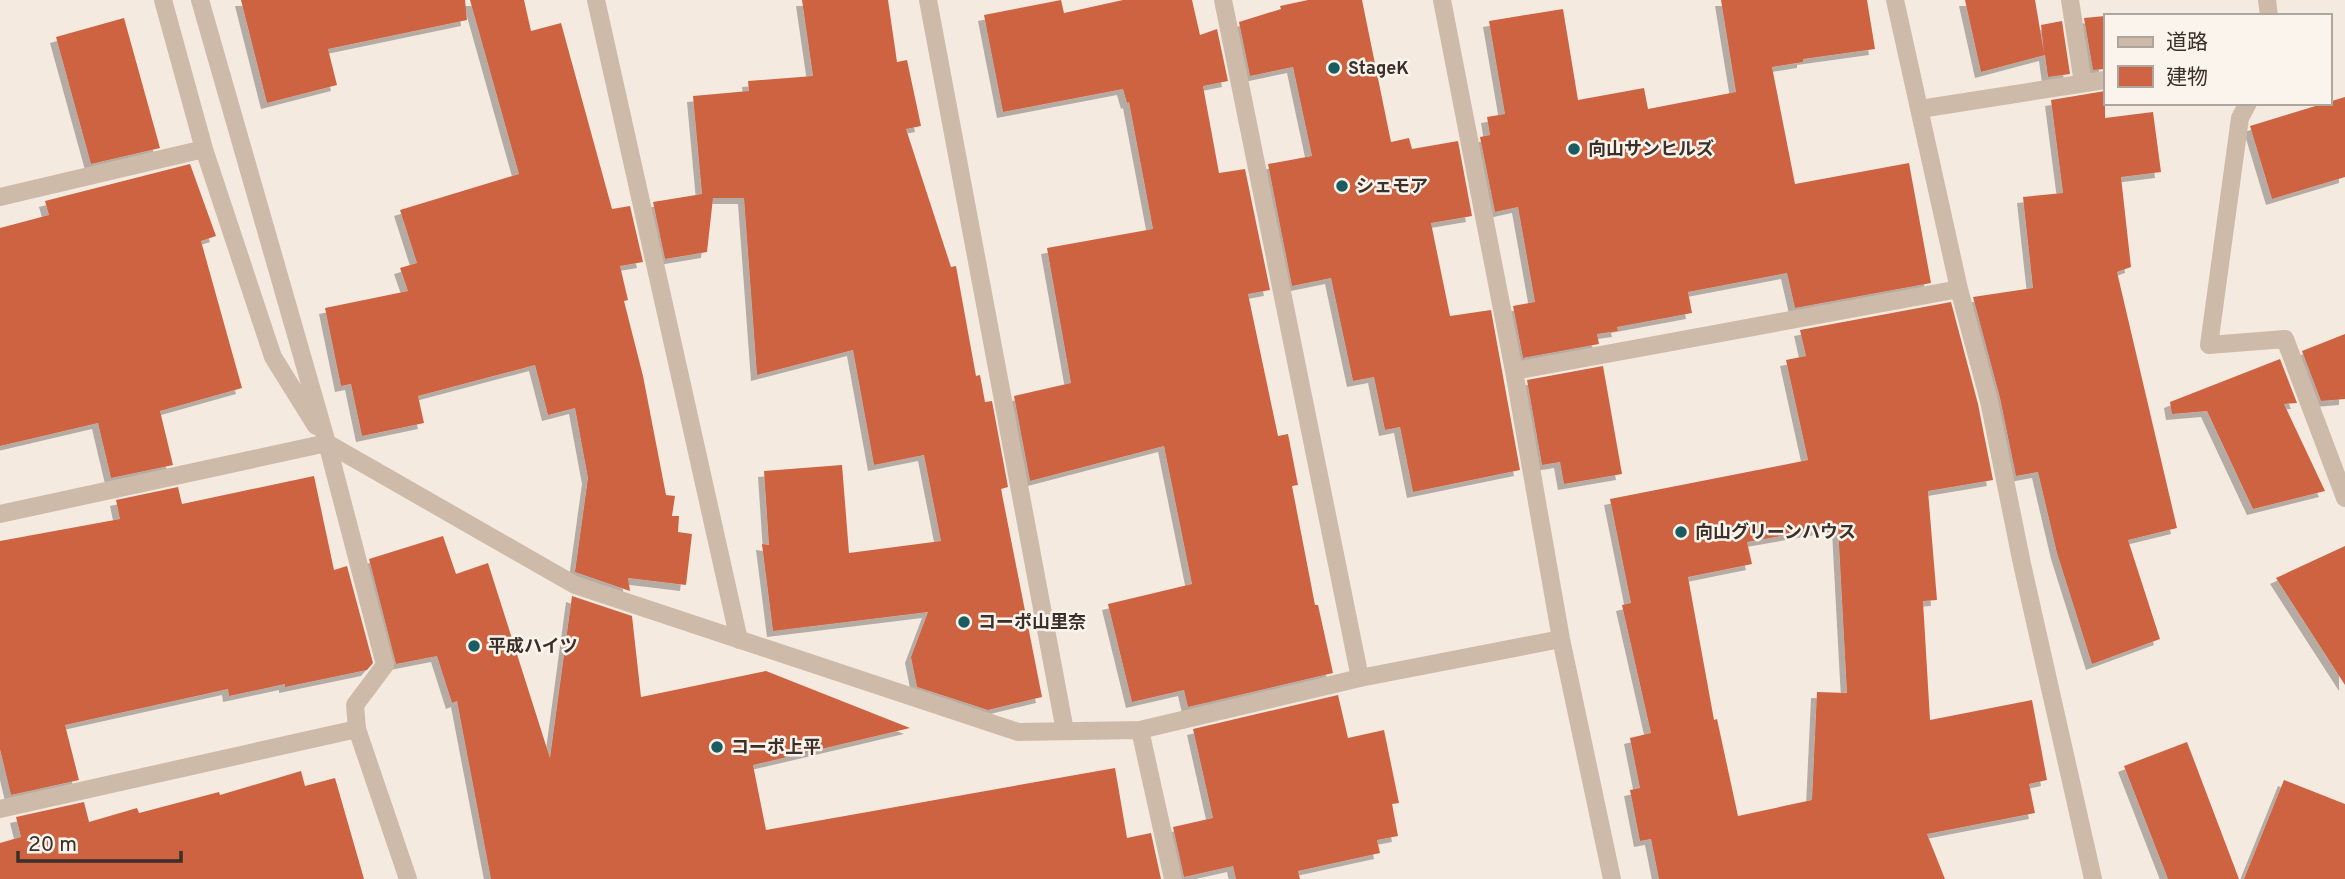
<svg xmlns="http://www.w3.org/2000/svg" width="2345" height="879" viewBox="0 0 2345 879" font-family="Overpass,'Noto Sans JP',sans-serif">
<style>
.building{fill:#ce6443;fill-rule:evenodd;filter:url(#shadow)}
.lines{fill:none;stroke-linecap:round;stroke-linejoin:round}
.minor{stroke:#cebaa9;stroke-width:18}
.poi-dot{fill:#1b5c60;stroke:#fbf4ec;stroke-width:2.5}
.labels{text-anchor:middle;stroke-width:5;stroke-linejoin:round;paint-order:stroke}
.poi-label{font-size:18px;font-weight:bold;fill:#3b2f29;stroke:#fbf4ec;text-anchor:start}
</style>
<defs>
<filter id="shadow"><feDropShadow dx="-6" dy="6" stdDeviation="0" flood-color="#0004"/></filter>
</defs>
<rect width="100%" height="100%" fill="#f5eadf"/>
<!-- building -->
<path class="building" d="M241,0H465L467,20L328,49L337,85L267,103Z
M470,0H524L531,31L561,23L612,209L630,206L643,262L620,266L628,300L624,301L643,376L666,495L675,496L672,516H679L678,532L692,534L686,585L628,578L630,591L575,572L588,478L575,408L548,415L535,365L418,396L424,423L362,436L351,384L341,386L325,308L408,291L400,268L417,263L400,210L519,174Z
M802,0H888L897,62L907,60L921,126L906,129L951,267L956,266L976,376L980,375L985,402L992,401L1008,487L1001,489L1042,697L988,710L917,687L911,657L928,612L773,631L762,544L769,545L764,471L842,465L849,553L941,541L924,455L874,465L853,350L757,375L744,198H713L707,252L665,259L653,202L702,194L693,96L749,91L748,81L813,76Z
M1061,0L1064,13L1123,0H1192L1200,35L1217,29L1228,81L1203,86L1219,173L1245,169L1270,290L1248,294L1278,436L1288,434L1298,485L1292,486L1315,605H1318L1333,673L1188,707L1184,690L1132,702L1108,604L1192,584L1164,446L1030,481L1014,396L1071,383L1047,248L1153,229L1129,102L1127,103L1123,89L1003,112L984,15Z
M1308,0H1362L1391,142L1409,138L1412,149L1458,141L1472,216L1431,223L1450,316L1491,310L1520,470L1413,492L1400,427L1385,430L1374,377L1353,381L1331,278L1292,286L1268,164L1312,156L1293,67L1250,76L1239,22L1281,9L1280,6Z
M1721,0H1867L1875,49L1803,59V62L1772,67L1795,184L1909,163L1931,283L1795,308L1787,273L1688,292L1692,313L1617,327L1618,331L1597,334L1599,344L1523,358L1513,306L1535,302L1518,207L1495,212L1480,137L1490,135L1487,117L1505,114L1489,21L1563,9L1578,100L1644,88L1648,109L1736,92Z
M1965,0H2035L2044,53L2041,25L2062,21L2070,74L2048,77L2045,55L1981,72Z
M2105,16V69L2093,70L2084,18Z
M124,18L160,148L91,164L56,37Z
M2105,91V118L2153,112L2161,172L2121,177L2131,267L2117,272L2177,528L2128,540L2160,639L2092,664L2057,553L2038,472L2016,476L2000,398L1973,297L2033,288L2023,197L2063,193L2051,100Z
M2345,97V177L2272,199L2250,126Z
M190,164L216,236L201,241L242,388L160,411L173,465L111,478L98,423L0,446V228L49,215L45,201Z
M1951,302L1978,404L1993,480L1928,491L1937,600L1923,601L1930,720L2032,700L2047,780L2029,784L2035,813L1927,834L1945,879H1659L1651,839L1640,841L1630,790L1640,788L1630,738L1651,733L1622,605L1631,603L1610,499L1808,460L1786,360L1806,356L1800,330ZM1838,526L1847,693L1817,692L1812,800L1738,816L1717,719L1714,720L1688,577L1752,564L1747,542Z
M2345,334V399L2321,401L2302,351Z
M2280,359L2297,403L2284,404L2325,491L2253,509L2207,411L2172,414L2170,402Z
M1603,366L1622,474L1564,484L1560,462L1542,465L1527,380Z
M314,476L334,570L347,566L373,663L367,670L285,687V684L229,696L228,689L65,725L79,780L11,795L0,749V541L120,519L116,500L178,487L182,504Z
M443,536L456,574L488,563L550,758L572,596L632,616L641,697L766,671L910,728L753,765L766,830L1115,768L1127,838L1151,833L1161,879H491L457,701L452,703L437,656L396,664L369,559Z
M2345,546V685L2276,578Z
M1338,695L1348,738L1384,730L1399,803L1392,804L1398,836L1377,840L1380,853L1298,871L1300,879H1236L1233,866L1184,877L1173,827L1213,818L1193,729Z
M2187,742L2239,879H2168L2124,766Z
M301,771L305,786L335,778L364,879H0V843L21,837L16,817L84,802L89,822L137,808L139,813L219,792L220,795Z
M2284,780L2345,804V879H2244Z"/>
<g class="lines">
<!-- minor -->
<path class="minor" d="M163,0L204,149L273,357L316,426
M200,0L327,443L385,665L355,705L357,729
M596,0L739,640
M928,0L1065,731
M1223,0L1360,678
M1442,0L1514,371L1561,639L1612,879
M1895,0L1959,289L1989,401L2022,564L2093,879
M2070,0L2083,83
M2267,0L2269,16
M2248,103L2240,118L2209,345L2285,339L2345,498
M1920,109L2105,80
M0,197L204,149
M1514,371L1959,289
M0,514L327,443L575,585L1018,732L1140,730L1360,678L1561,639
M1140,730L1173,879
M0,809L357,729L408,879"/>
</g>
<!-- markers -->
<g class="poi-dot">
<circle cx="1334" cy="68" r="7"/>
<circle cx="1574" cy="149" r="7"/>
<circle cx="1342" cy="186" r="7"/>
<circle cx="1681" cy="532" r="7"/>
<circle cx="964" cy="622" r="7"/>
<circle cx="474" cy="646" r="7"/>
<circle cx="717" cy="747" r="7"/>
</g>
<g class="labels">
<!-- poi labels -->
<g class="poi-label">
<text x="1348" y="74">StageK</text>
<text x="1588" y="155">向山サンヒルズ</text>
<text x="1356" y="192">シェモア</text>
<text x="1695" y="538">向山グリーンハウス</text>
<text x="978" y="628">コーポ山里奈</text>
<text x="488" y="652">平成ハイツ</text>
<text x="731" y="753">コーポ上平</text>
</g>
</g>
<!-- legend -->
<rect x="2104" y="14" width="228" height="91" fill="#fbf4ec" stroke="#aea59e" stroke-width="2"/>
<rect x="2118" y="37" width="35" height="10" fill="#cebaa9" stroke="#aea59e" stroke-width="2"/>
<text x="2166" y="49" font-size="21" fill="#3b2f29">道路</text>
<rect x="2118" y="66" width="35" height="21" fill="#ce6443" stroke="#aea59e" stroke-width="2"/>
<text x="2166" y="84" font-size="21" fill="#3b2f29">建物</text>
<!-- scale -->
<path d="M18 851v10h163v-10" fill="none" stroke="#3b2f29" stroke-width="3.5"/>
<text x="28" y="851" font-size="21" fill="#3b2f29" stroke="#fbf4ec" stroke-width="5" paint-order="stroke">20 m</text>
</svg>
